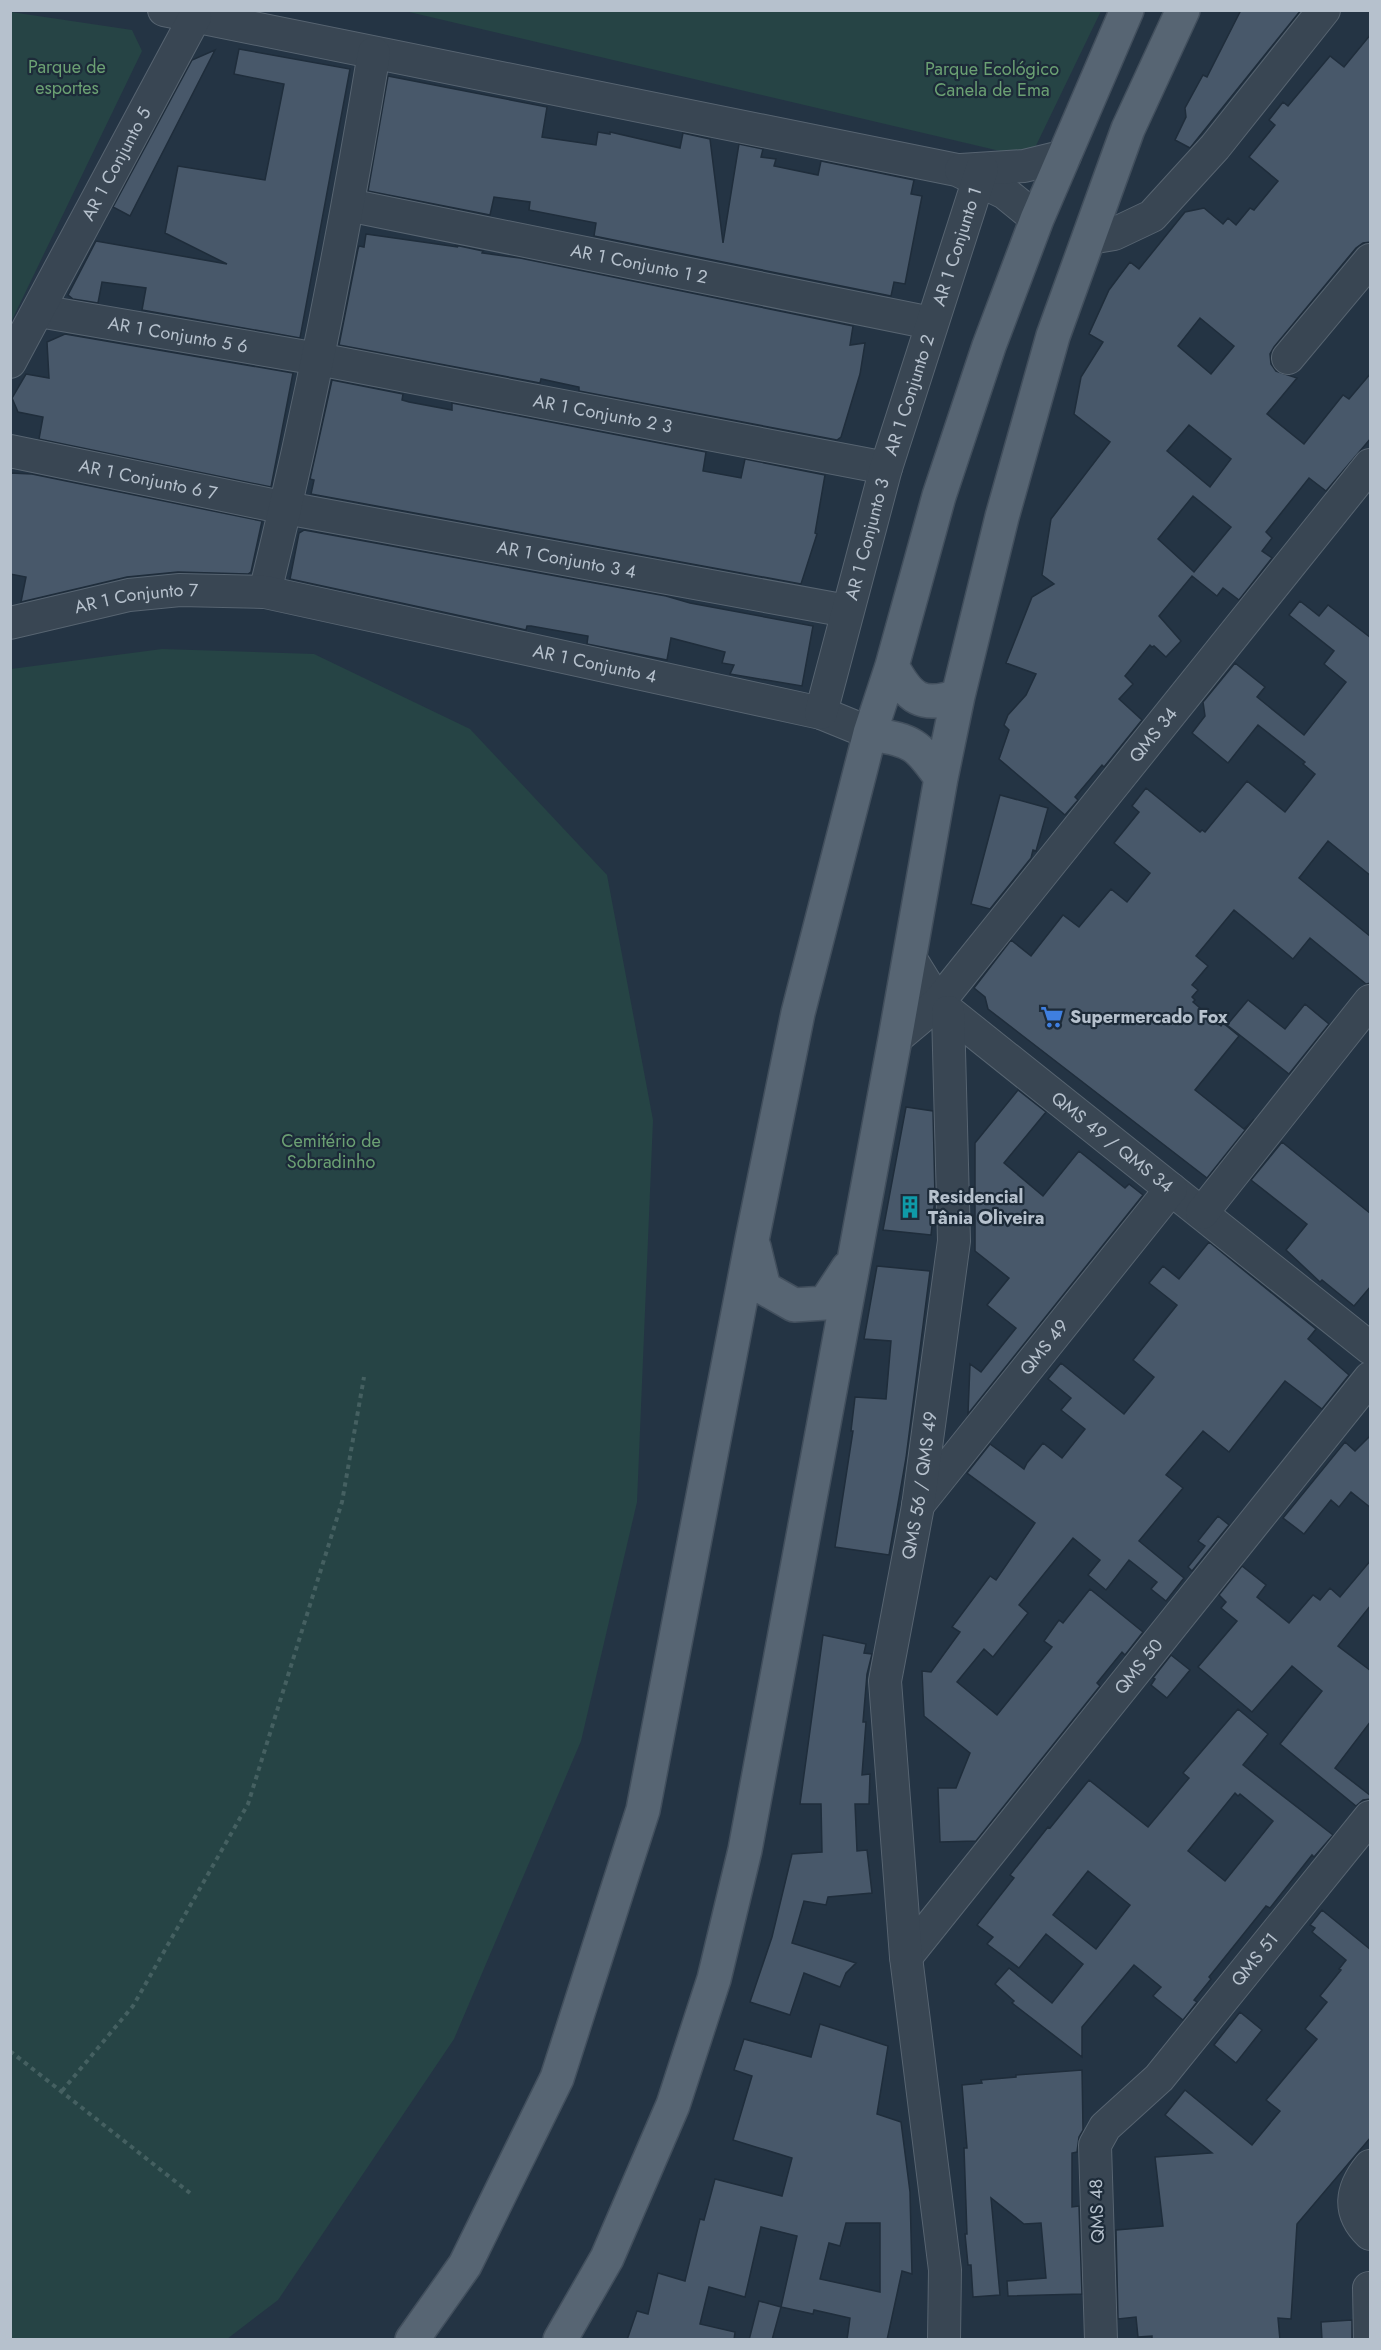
<svg xmlns="http://www.w3.org/2000/svg" width="1381" height="2350" viewBox="0 0 1381 2350" font-family="Jost,sans-serif">
<style>
.green{fill:#264445}
.building{fill:#48586a;stroke:#1f2d3b;stroke-width:1.5;fill-rule:evenodd}
.lines{fill:none;stroke-linecap:round;stroke-linejoin:round}
.minor-casing{stroke:#576471;stroke-width:34}
.major-casing{stroke:#424f5d;stroke-width:36}
.path{stroke:#456061;stroke-width:4;stroke-dasharray:4.5 4.5;stroke-linecap:butt}
.minor{stroke:#394653;stroke-width:32}
.major{stroke:#576573;stroke-width:33}
.labels{text-anchor:middle;stroke-width:4.5;stroke-linejoin:round;paint-order:stroke}
.park-label{font-size:18px;fill:#6ba073;stroke:#1d2b39}
.street-label{font-size:18px;fill:#b6c1cd;stroke:#1d2b39}
.poi-label{font-size:18px;font-weight:bold;fill:#b6c1cd;stroke:#1d2b39;text-anchor:start}
</style>
<rect width="100%" height="100%" fill="#243444"/>
<!-- green -->
<path class="green" d="M405,11H1101L1030,158Z
M11,12L132,30L142,51L11,322Z
M162,649L314,654L470,729L607,875L653,1120L637,1502L581,1741L454,2039L278,2300L227,2339H11V669Z"/>
<!-- building -->
<path class="building" d="M1241,10H1301L1190,148L1175,140L1186,117L1185,108L1203,75L1207,77Z
M1371,34V242L1363,243L1356,248L1274,347L1270,354L1271,364L1276,371L1297,378L1267,414L1304,444L1343,395L1349,399L1371,373V438L1326,491L1309,478L1266,532L1272,538L1262,551L1272,558L1239,600L1223,588L1217,596L1192,576L1159,616L1181,641L1166,657L1154,646L1152,647L1150,645L1125,676L1133,684L1119,699L1142,720L1104,767L1102,765L1075,797L1078,800L1065,815L999,759L1009,730L1004,725L1008,715L1026,695L1036,674L1006,663L1032,597L1054,584L1042,575L1051,519L1110,442L1074,414L1081,377L1103,342L1089,334L1109,290L1130,262L1139,269L1185,212L1204,208L1223,224L1228,218L1236,225L1250,208L1254,210L1278,181L1249,157L1275,125L1269,120L1283,102L1288,106L1330,56L1344,67ZM1200,318L1234,346L1211,374L1178,346ZM1189,425L1231,459L1210,487L1167,451ZM1193,496L1231,527L1194,572L1158,539Z
M239,49L350,69L300,338L142,310L146,288L102,282L98,303L73,299L68,295L96,241L227,264L165,233L178,166L265,180L284,84L234,74Z
M215,50L130,216L113,207L192,60Z
M388,76L547,107L542,137L596,145L598,132L610,134V132L680,148L683,133L710,139L723,243L739,144L763,149L761,157L776,159L774,166L818,175L821,161L914,180L911,194L922,196L905,284L894,282L891,296L594,236L596,223L529,210L530,202L494,197L490,215L368,191Z
M366,234L458,247L455,245L483,251L482,253L520,258L853,326L850,345L865,343L860,374L841,437L837,440L579,391V387L541,379L540,383L339,345L358,249L359,246L364,247Z
M65,334L293,373L271,487L39,439L43,417L18,412L12,398L26,374L49,378L47,342Z
M332,380L403,394L402,400L409,402L452,410V403L706,452L703,471L741,478L745,459L825,475L815,533L817,534L801,584L311,494L314,480L310,479Z
M10,473L32,474L262,521L251,572L248,574L178,572L127,577L21,602L26,577L10,574Z
M304,530L666,596L690,603L813,626L802,686L730,674L734,665L722,663L725,652L671,638L667,660L587,644L588,636L531,626H527L526,630L290,579L299,533Z
M1300,601L1319,616L1328,605L1371,638V876L1328,841L1299,878L1371,937V983L1366,984L1310,938L1293,959L1234,910L1196,956L1208,966L1192,985L1198,990L1192,997L1195,1000L1193,1002L1221,1026L1223,1023L1239,1036L1195,1090L1244,1129L1254,1119L1207,1178L988,1009L985,997L974,988L1011,940L1031,956L1063,915L1079,927L1111,889L1127,902L1150,873L1114,843L1139,812L1132,806L1146,788L1200,832L1202,830L1205,832L1247,781L1285,812L1315,774L1303,764L1305,762L1258,725L1228,763L1192,733L1205,716L1203,702L1235,663L1265,687L1257,697L1304,735L1346,682L1324,664L1334,651L1289,615Z
M1000,795L1048,808L1036,851L1033,850L1031,858L990,909L971,904Z
M1248,1000L1285,1029L1305,1004L1329,1024L1289,1074L1227,1025Z
M1018,1090L1046,1112L1004,1163L1043,1196L1079,1151L1125,1188L1129,1184L1143,1195L968,1414L970,1364L981,1372L1016,1328L987,1305L1009,1278L975,1251V1143Z
M906,1107L933,1111L935,1197L931,1235L883,1230Z
M1282,1142L1371,1214V1286L1354,1306L1322,1280L1320,1282L1286,1250L1307,1224L1251,1180Z
M1209,1242L1316,1329L1308,1339L1349,1375L1322,1409L1285,1381L1229,1452L1203,1431L1166,1475L1183,1488L1139,1541L1184,1578L1166,1601L1151,1589L1157,1582L1129,1560L1106,1590L1088,1575L1100,1560L1073,1538L1019,1605L1028,1613L993,1657L984,1649L957,1682L997,1715L1052,1647L1044,1641L1059,1620L1063,1623L1090,1589L1143,1632L1125,1655L1122,1652L1097,1683L1100,1686L976,1841L940,1842L938,1788H956L970,1753L924,1716L922,1671L931,1672L960,1632L952,1627L990,1576L996,1580L1035,1523L967,1473L990,1444L1024,1469L1027,1463L1043,1443L1062,1458L1085,1429L1061,1410L1071,1398L1048,1379L1061,1363L1124,1414L1154,1377L1133,1360L1177,1305L1149,1283L1163,1266L1179,1279Z
M877,1266L930,1271L906,1458L889,1555L835,1547L853,1431H851L855,1397L886,1399L891,1341L864,1339Z
M1371,1435V1508L1351,1492L1339,1507L1331,1500L1304,1534L1283,1518L1345,1442L1355,1451Z
M1218,1516L1229,1525L1192,1571L1188,1567L1205,1546L1198,1541Z
M1371,1560V1605L1338,1646L1371,1671V1721L1335,1768L1371,1796V1799L1363,1800L1356,1806L1280,1744L1322,1691L1292,1666L1252,1712L1198,1667L1237,1621L1221,1608L1226,1602L1219,1595L1242,1566L1266,1585L1257,1597L1289,1623L1313,1595L1320,1600L1330,1588L1340,1597Z
M823,1635L866,1644L864,1653L872,1654L867,1674L863,1722H866L862,1775L870,1774L869,1804H855L857,1851L867,1850L872,1893L828,1897L826,1905L804,1901L792,1943L856,1963L846,1973L840,1987L804,1973L790,2015L750,2002L772,1937L792,1854L822,1852L821,1804H800Z
M1171,1655L1190,1670L1167,1698L1151,1685L1155,1679L1153,1678Z
M1238,1709L1268,1734L1243,1765L1333,1835L1314,1857L1312,1855L1270,1908L1266,1906L1209,1977L1211,1979L1194,2000L1197,2002L1183,2020L1153,1996L1161,1987L1134,1965L1082,2027V2057L1012,2003L1014,2001L995,1984L1009,1968L1052,2003L1083,1964L1046,1934L1019,1968L987,1944L993,1937L977,1925L1014,1878L1010,1875L1048,1827L1050,1828L1089,1780L1148,1827L1189,1778L1183,1773ZM1235,1793L1238,1796L1240,1794L1273,1821L1225,1881L1188,1851ZM1088,1871L1130,1905L1096,1949L1053,1915Z
M1322,1910L1371,1950V2137L1297,2224L1291,2319L1278,2318L1280,2340H1152V2336L1138,2337L1136,2317L1118,2319L1116,2230L1163,2226L1155,2157L1212,2153L1165,2115L1185,2090L1252,2145L1280,2111L1266,2100L1317,2039L1305,2029L1327,2002L1320,1996L1341,1970L1339,1969L1346,1960L1312,1932L1315,1928L1310,1925Z
M1240,2012L1262,2030L1236,2063L1214,2045Z
M820,2024L888,2046L877,2114L901,2122L910,2192L912,2274L902,2271L887,2340H847L850,2318L814,2310L813,2314L781,2307L797,2236L761,2227L745,2297L709,2287L700,2324L735,2332L734,2340H627L637,2311L648,2314L658,2273L685,2281L700,2219L704,2220L715,2179L782,2196L792,2158L733,2140L752,2076L734,2070L744,2039L811,2057ZM846,2223H880V2292L820,2279L829,2243L840,2246Z
M1082,2070L1083,2130L1079,2137L1077,2152L1072,2153V2207L1079,2206L1082,2294L1008,2296L1007,2281L1046,2278L1041,2223L1024,2224L991,2198L1000,2295L973,2297L971,2265H968L965,2234H967L964,2148H967L962,2085L982,2083L981,2080L1016,2077V2075Z
M759,2301L781,2307L772,2340H749Z
M1352,2320V2340H1322L1321,2322Z"/>
<g class="lines">
<!-- minor casing -->
<g class="minor-casing">
<g id="minor">
<path d="M164,10L957,170L1005,193L1037,219"/>
<path d="M961,170L1024,166L1065,156"/>
<path id="s1" d="M348,205L931,323"/>
<path d="M1090,238L1114,234L1152,216L1215,147L1324,10"/>
<path id="s2" d="M39,311L318,359L886,468"/>
<path d="M1288,358L1370,260"/>
<path id="s3" d="M10,362L195,17"/>
<path id="s4" d="M10,451L286,508L847,611"/>
<path d="M265,592C309,414 344,234 374,53"/>
<path id="s5" d="M10,623L129,595L180,590L265,592L821,713L870,733"/>
<path id="s6" d="M821,713L886,468L982,169"/>
<path id="s7" d="M910,958L938,1003L1370,1348"/>
<path id="s8" d="M895,1039L938,1003L1370,465"/>
<path d="M1202,1213L1370,1001"/>
<path id="s9" d="M918,1505L1171,1189"/>
<path id="s10" d="M906,1957L1370,1378"/>
<path d="M1370,2166C1351,2189 1347,2212 1370,2234"/>
<path d="M1369,2288L1370,2340"/>
<path id="s11" d="M944,2340L945,2270L906,1957L885,1681L918,1506L954,1241L948,1012"/>
<path id="s12" d="M1101,2340L1095,2145L1105,2127L1159,2078L1370,1817"/>
</g>
</g>
<!-- major casing -->
<g class="major-casing">
<path id="major" d="M892,666C910,699 921,708 958,696
M870,733C913,742 916,742 941,778
M754,1247L764,1288L794,1305L825,1303L848,1268
M412,2340L465,2265L557,2078L643,1810L752,1240L798,1013L870,733L892,666L939,496L989,346L1037,219L1127,10
M560,2340L607,2258L673,2105L714,1979L745,1850L895,1039L941,778L958,696L1002,517L1053,336L1128,129L1183,10"/>
</g>
<!-- path -->
<path class="path" d="M10,2051L190,2193
M62,2091L133,2006L248,1804L342,1502L364,1377"/>
<!-- minor -->
<use href="#minor" class="minor"/>
<!-- major -->
<use href="#major" class="major"/>
</g>
<!-- icons -->
<defs>
<g id="supermarket-bare" transform="scale(1.8)"><path d="M-6-5.5h2.5l.6 2H6L4.5 2H-2.5L-4.4-4H-6ZM-1.5 3.2a1.3 1.3 0 1 0 .1 0ZM3 3.2a1.3 1.3 0 1 0 .1 0Z" fill="#3f7fe0" stroke="#1d2b39" stroke-width="2.5" paint-order="stroke"/></g>
<g id="building-bare" transform="scale(1.8)"><path d="M-4-6H4V6H1V3H-1V6H-4ZM-2.5-4.3h1.7v1.8h-1.7ZM.8-4.3h1.7v1.8H.8ZM-2.5-1h1.7V.8h-1.7ZM.8-1h1.7V.8H.8Z" fill="#0f9aa8" stroke="#1d2b39" stroke-width="2.5" paint-order="stroke"/></g>
</defs>
<g fill-rule="evenodd">
<use href="#supermarket-bare" x="1052" y="1017"/>
<use href="#building-bare" x="910" y="1207"/>
</g>
<g class="labels">
<!-- park labels -->
<g class="park-label">
<text x="67" y="73">Parque de<tspan x="67" dy="21">esportes</tspan></text>
<text x="992" y="75">Parque Ecológico<tspan x="992" dy="21">Canela de Ema</tspan></text>
<text x="331" y="1147">Cemitério de<tspan x="331" dy="21">Sobradinho</tspan></text>
</g>
<!-- street labels -->
<g class="street-label">
<text dy="6" stroke="none"><textPath href="#s3" startOffset="225">AR 1 Conjunto 5</textPath></text>
<text dy="6" stroke="none"><textPath href="#s6" startOffset="486">AR 1 Conjunto 1</textPath></text>
<text dy="6" stroke="none"><textPath href="#s1" startOffset="297">AR 1 Conjunto 1 2</textPath></text>
<text dy="6" stroke="none"><textPath href="#s2" startOffset="141">AR 1 Conjunto 5 6</textPath></text>
<text dy="6" stroke="none"><textPath href="#s6" startOffset="330">AR 1 Conjunto 2</textPath></text>
<text dy="6" stroke="none"><textPath href="#s2" startOffset="573">AR 1 Conjunto 2 3</textPath></text>
<text dy="6" stroke="none"><textPath href="#s4" startOffset="141">AR 1 Conjunto 6 7</textPath></text>
<text dy="6" stroke="none"><textPath href="#s6" startOffset="180">AR 1 Conjunto 3</textPath></text>
<text dy="6" stroke="none"><textPath href="#s4" startOffset="567">AR 1 Conjunto 3 4</textPath></text>
<text dy="6" stroke="none"><textPath href="#s5" startOffset="129">AR 1 Conjunto 7</textPath></text>
<text dy="6" stroke="none"><textPath href="#s5" startOffset="596">AR 1 Conjunto 4</textPath></text>
<text dy="6" stroke="none"><textPath href="#s8" startOffset="400">QMS 34</textPath></text>
<text dy="6" stroke="none"><textPath href="#s7" startOffset="276">QMS 49 / QMS 34</textPath></text>
<text dy="6" stroke="none"><textPath href="#s9" startOffset="202">QMS 49</textPath></text>
<text dy="6" stroke="none"><textPath href="#s11" startOffset="861">QMS 56 / QMS 49</textPath></text>
<text dy="6" stroke="none"><textPath href="#s10" startOffset="372">QMS 50</textPath></text>
<text dy="6" stroke="none"><textPath href="#s12" startOffset="441">QMS 51</textPath></text>
<text transform="translate(1097 2211) rotate(-92)" y="6">QMS 48</text>
</g>
<!-- poi labels -->
<g class="poi-label">
<text x="1070" y="1023">Supermercado Fox</text>
<text x="928" y="1203">Residencial<tspan x="928" dy="21">Tânia Oliveira</tspan></text>
</g>
</g>
<!-- border -->
<rect width="1381" height="2350" fill="none" stroke="#b6c1cd" stroke-width="24"/>
</svg>
